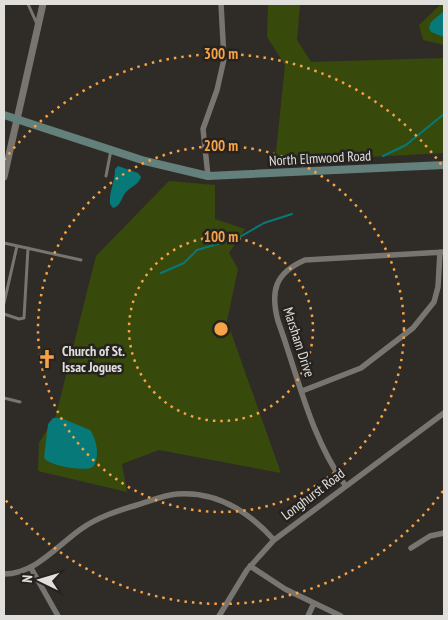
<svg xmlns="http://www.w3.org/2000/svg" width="448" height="620" viewBox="0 0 448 620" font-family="'PT Sans Narrow',sans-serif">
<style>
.green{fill:#38490c}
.water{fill:#077979}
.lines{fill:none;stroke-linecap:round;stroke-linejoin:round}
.stream{stroke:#077979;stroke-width:2}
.service{stroke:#787571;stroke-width:3}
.minor{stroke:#787571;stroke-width:5.5}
.tertiary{stroke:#787571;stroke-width:7}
.secondary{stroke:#63807a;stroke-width:8}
.ring{fill:none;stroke:#f6a247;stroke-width:2.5;stroke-dasharray:2.5 5}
.labels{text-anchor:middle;stroke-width:5;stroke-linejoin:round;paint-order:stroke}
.street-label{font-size:14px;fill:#e0dfdc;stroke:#25221f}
.poi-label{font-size:14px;font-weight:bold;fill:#e0dfdc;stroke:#25221f;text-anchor:start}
.centre{fill:#f6a247;stroke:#25221f;stroke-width:2.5}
.ring-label{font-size:15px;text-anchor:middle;font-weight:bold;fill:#f6a247;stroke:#25221f;stroke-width:5;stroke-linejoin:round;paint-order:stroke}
</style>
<rect width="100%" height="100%" fill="#2f2c28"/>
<!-- green -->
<path class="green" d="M268,4H300L297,40L311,62L444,58V153L275,162L285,65L267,37Z
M441,4H444V45L423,40L419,25Z
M169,181L215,185V219L245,229L229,253L238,269L227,321L281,473L159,450L122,464L127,492L38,471L39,443L56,415L96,256Z"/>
<!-- water -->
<path class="water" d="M444,11V37L431,32L429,28L431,22Z
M118,166L138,173L141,177C138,185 132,186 126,192C121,198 121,206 113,208L110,204C109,192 115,182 115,169Z
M53,418H61L90,430C97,440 100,457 93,467C85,472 50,466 44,458L48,424Z"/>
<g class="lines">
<!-- stream -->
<path class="stream" d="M383,156L406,145L444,114
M161,273L184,263L197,250L238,238L264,223L292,214"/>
<!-- service -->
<path class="service" d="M28,4L37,24
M106,176L111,150
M4,243L81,260
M4,303L17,246
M4,314L19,319L24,318L28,248
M4,398L20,402"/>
<!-- minor -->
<path class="minor" d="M208,176L203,129L217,90L224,59L221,4
M302,391L361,368L413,328L434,302L438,287L440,252
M345,485C310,436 298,376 278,321C270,291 275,273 305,260L444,252
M411,548L430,536L444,533
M250,566L285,589L341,616
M31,568L58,616
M4,574C35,574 57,546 81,529C98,517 117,511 137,505C150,501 164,495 177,494C216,491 249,512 274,540
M219,616L247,570L274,540L444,413
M308,616L314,603"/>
<!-- tertiary -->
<path class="tertiary" d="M4,177L43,4"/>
<!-- secondary -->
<path class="secondary" d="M4,115L145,161L208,176L444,165"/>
</g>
<!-- distance rings -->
<g class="ring">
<circle cx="221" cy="329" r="92"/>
<circle cx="221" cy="329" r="183"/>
<path d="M443 491A275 275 0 0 1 4 498M4 160A275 275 0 0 1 443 167"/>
</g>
<!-- icons -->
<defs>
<g id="church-bare" transform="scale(1.5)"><path d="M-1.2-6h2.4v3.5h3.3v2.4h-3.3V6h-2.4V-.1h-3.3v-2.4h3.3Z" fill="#f6a247" stroke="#25221f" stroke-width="2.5" paint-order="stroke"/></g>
</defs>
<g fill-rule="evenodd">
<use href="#church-bare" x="47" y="359"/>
</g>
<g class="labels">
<!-- street labels -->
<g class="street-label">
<text transform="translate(320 158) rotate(-3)" y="5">North Elmwood Road</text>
<text transform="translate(299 342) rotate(72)" y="5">Marsham Drive</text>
<text transform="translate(313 494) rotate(-37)" y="5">Longhurst Road</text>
</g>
<!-- poi labels -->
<g class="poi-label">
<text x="62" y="356">Church of St.<tspan x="62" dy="16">Issac Jogues</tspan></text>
</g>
</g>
<circle cx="221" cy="329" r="8" class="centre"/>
<g class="ring-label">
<text x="221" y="59">300 m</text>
<text x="221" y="151">200 m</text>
<text x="221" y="242">100 m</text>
</g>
<!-- border -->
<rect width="448" height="620" fill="none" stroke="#e0dfdc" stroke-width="10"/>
<!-- north arrow -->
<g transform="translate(40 580) rotate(275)" stroke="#25221f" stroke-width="4" paint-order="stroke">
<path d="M0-4L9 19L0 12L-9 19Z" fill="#e0dfdc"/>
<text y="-8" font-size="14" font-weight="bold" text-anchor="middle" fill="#e0dfdc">N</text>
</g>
</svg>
